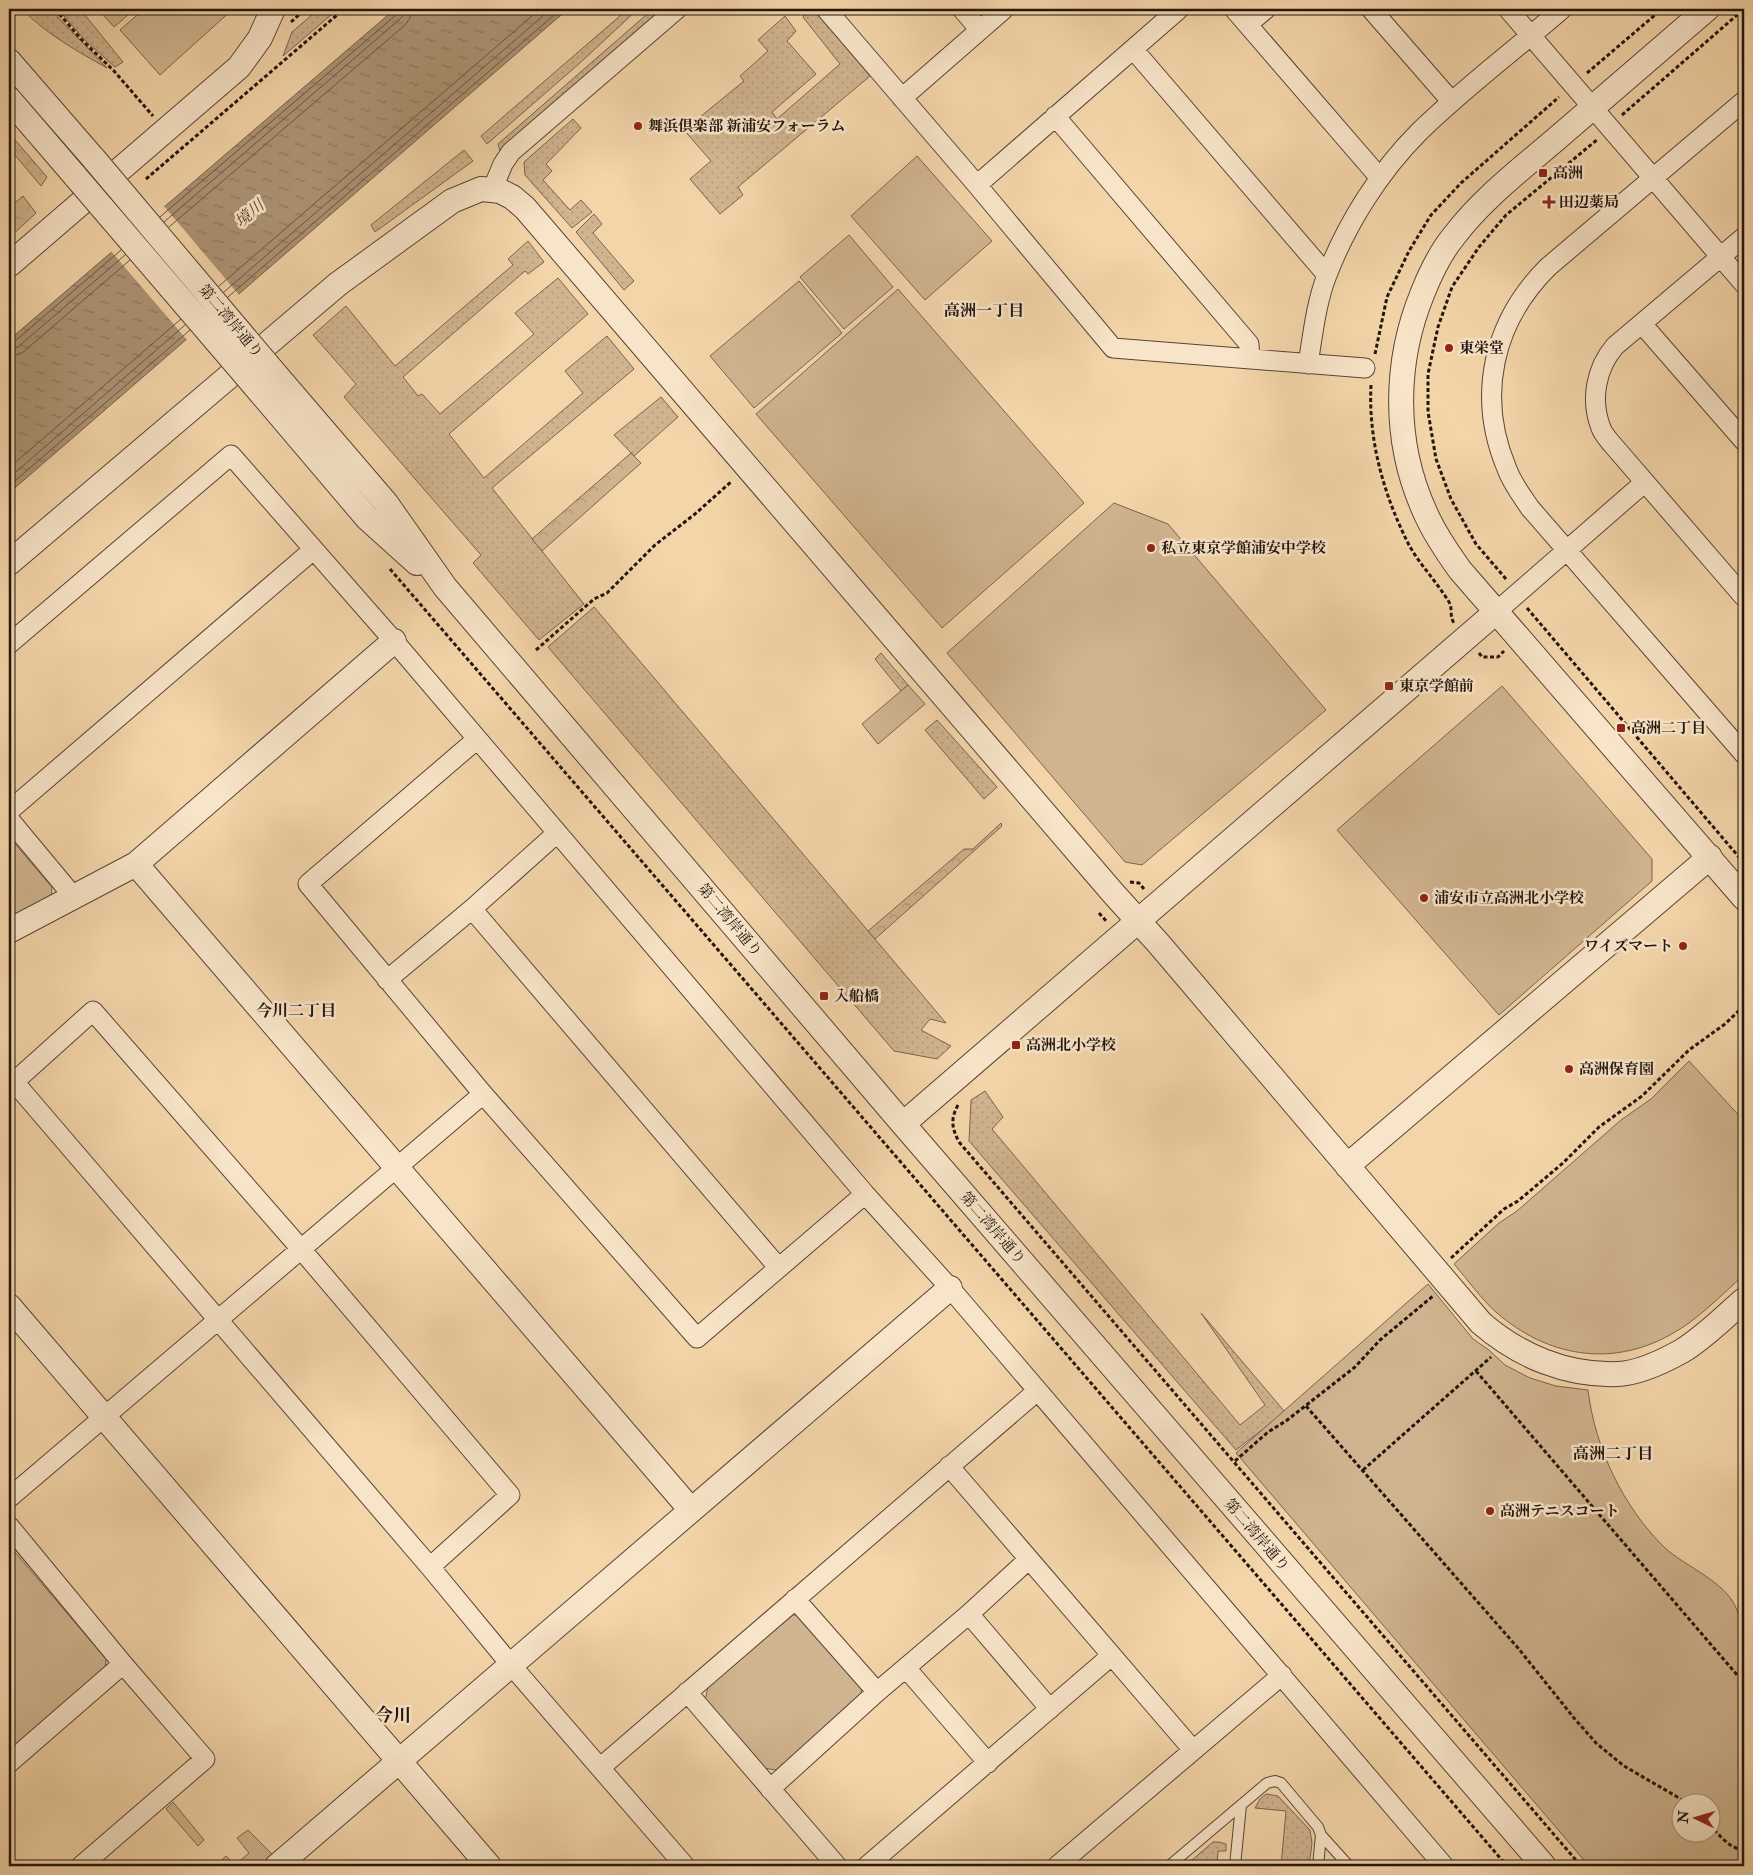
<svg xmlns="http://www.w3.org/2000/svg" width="1753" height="1875" viewBox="0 0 1753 1875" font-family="'IM FELL Double Pica','Noto Serif JP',serif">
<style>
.grass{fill:url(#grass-dots);stroke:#79644e}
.forest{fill:url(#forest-crowns);stroke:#79644e}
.green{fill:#d0b48f;stroke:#79644e;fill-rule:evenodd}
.water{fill:url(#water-ripples);stroke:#75614c}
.pier{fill:#f4d5aa}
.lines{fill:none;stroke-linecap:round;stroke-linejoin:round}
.shore{stroke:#685442;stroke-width:1}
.service-casing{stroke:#564535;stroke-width:12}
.minor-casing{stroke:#564535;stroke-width:21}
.tertiary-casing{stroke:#564535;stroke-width:26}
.path{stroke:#22150e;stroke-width:3;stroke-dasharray:4 2.5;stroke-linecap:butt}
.service{stroke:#f8e4c8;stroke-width:10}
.minor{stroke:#f8e4c8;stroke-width:19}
.tertiary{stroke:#f8e4c8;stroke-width:24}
.tertiary-bridge-casing{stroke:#564535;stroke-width:26;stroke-linecap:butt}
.tertiary-bridge{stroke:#f8e4c8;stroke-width:24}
.poi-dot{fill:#8f2418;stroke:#f8e4c8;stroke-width:2}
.labels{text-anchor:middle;stroke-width:5;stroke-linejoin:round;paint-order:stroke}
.poi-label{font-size:15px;font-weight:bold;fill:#22150e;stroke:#f8e4c8;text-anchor:start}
.street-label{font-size:15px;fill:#22150e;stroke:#f8e4c8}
.water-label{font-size:16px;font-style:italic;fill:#5a4837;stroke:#f8e4c8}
.neighbourhood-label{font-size:16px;font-weight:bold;fill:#22150e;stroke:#f8e4c8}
.quarter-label{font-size:18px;font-weight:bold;fill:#22150e;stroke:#f8e4c8}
</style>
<defs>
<pattern id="grass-dots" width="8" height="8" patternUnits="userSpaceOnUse" patternTransform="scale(1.25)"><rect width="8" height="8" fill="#d0b48f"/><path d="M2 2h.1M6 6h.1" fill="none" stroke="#b29a7a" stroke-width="1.8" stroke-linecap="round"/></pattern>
<pattern id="forest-crowns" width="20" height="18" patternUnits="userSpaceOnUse" patternTransform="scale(1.25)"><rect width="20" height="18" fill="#d0b48f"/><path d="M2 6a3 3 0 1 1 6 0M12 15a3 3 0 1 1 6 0" fill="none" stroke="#b29a7a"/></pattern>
<pattern id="water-ripples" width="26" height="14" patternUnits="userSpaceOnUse" patternTransform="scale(1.25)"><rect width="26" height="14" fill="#ad9475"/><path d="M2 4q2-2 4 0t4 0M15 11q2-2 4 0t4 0" fill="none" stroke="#8c785e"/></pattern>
</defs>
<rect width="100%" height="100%" fill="#f4d5aa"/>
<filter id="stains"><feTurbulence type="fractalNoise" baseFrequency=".004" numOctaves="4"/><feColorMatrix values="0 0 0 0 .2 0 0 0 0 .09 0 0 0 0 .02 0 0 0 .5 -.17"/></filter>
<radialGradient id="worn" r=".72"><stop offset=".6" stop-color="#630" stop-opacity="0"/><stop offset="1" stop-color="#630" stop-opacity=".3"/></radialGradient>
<!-- grass -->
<path class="grass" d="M22,9H50L107,68C77,51 46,34 22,9Z
M58,9H80L123,62L115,67L84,39Z
M319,9H338L283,56L292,32Z
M628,9H638L581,62L487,144L481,136Z
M653,9H669L501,154L498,144Z
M811,9H813L870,76L738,187L743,195L720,214L690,179L711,161L684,130L744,81L740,76L768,51L758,40L785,16L796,31L787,41L816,74L772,112L777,119L840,64L803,17Z
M573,119L581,128L546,164L552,171L543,180L570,210L581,200L592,212L572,228L525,175L524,162Z
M464,150L473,161L375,232L371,225Z
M594,214L602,224L593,233L634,281L624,290L576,232Z
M528,241L544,262L528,274L525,271L403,377L418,396L422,394L440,414L534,334L515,313L558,278L588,314L449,434L484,478L583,393L565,371L607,336L634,369L492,488L584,604L539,640L473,563L481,555L344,397L356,384L313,335L346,306L395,366L513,265L508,259Z
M661,397L678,417L634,456L614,435Z
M594,607L946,1023L930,1019L921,1030L951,1046L937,1059L894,1051L548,647Z
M881,653L908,685L901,691L875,659Z
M937,720L997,787L984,799L925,730Z
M985,1091L1003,1117L992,1129L1240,1425L1265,1405L1201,1313L1285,1412L1236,1450L969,1141L971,1100Z
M1266,1794L1278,1796L1310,1830L1312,1843L1309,1866H1281L1286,1811L1255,1808L1260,1799Z
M1213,1842H1219L1226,1844V1851H1218L1217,1866H1185Z"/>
<!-- forest -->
<path class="forest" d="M9,133L47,177L41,186L9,148Z
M23,196L36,213L9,238V208Z
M631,453L641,463L542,551L532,539Z
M1001,823L1002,826L875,939L868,931L964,849H973Z"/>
<!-- green -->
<path class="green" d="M98,9H135L114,27Z
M144,9H233L160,75L120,30Z
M917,156L992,241L925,300L851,216Z
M849,235L893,287L844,329L800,277Z
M799,281L842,333L754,408L710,356Z
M898,289L1084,503L942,628L756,414Z
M1114,503L1168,524L1326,710L1142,865L1125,862L947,653Z
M908,685L925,704L878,744L862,724Z
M1502,686L1652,859V881L1499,1015L1337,830Z
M9,837L52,887L51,897L9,920Z
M1689,1061L1744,1121V1275C1721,1295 1698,1320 1670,1335C1610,1368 1547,1356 1497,1313C1481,1299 1468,1280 1454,1264L1499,1223L1517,1211L1621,1120L1651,1099Z
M1428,1284L1473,1339L1489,1350L1505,1365L1530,1378L1556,1386L1588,1390C1595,1448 1623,1507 1665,1548C1685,1566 1719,1579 1733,1602C1739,1612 1741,1623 1744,1634V1866H1589L1236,1453ZM1680,1802H1710V1832H1680Z
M9,1545L106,1659L105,1670L9,1753Z
M793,1615L802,1616L862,1685L861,1695L776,1770L763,1768L705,1700L708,1687Z
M173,1802L204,1840L198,1846L166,1809Z
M248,1830L273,1855L260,1866H215L226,1856L235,1865L249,1853L237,1838Z"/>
<!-- water -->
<path class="water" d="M395,9H568L9,493V340Z"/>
<!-- pier -->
<path class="pier" d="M163,205L240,296L188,341L110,250Z"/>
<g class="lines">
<!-- shore -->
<path class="shore" d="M160,217L396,15L398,9
M164,222L400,19L404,15L405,9
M169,227L405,25L410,18L412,9
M219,286L540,9
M224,292L551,9
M228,297L561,9
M9,343L14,342L121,250
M9,349L18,347L125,255
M9,357L22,353L130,260
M9,468L181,319
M9,478L185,325
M9,486L190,330"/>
<!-- service casing -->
<g class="service-casing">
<path id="service" d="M1321,1835L1349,1866
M1169,1866L1267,1783L1275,1781L1281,1783L1318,1827L1321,1835L1318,1866
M1235,1866L1241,1805"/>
</g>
<!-- minor casing -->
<g class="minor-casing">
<path id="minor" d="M826,9L977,185L1113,348L1365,368
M962,9L980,30
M1234,9L1380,178
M1371,9L1452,102
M1508,9L1744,284
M1248,24L1266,9
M1133,49L1327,275
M902,98L1004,9
M1744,101L1548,267C1493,322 1476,396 1507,469C1512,483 1522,496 1530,508L1744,754
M1055,116L1249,344L1250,358
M977,185L1179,9
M492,190L503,164L511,152L677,9
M1744,237L1615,346C1596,368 1590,400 1601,428C1603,434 1608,439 1612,444L1744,597
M1642,324L1744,441
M1308,364C1313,334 1316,303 1327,275C1347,223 1380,171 1419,132C1464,88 1515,50 1562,9
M1496,612L1645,482
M9,644L231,455L394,641L865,1194L950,1288L1444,1866
M476,740L308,884L483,1094L697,1338L865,1194
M9,811L313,550
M9,819L73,896
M472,909L778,1267
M387,980L472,909L557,833
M9,1076L430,1567L511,1665L685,1866
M14,1082L93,1011L301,1249L510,1495L430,1567
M949,1466L1193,1750
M9,1498L483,1094
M9,1526L123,1664L205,1759L81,1866
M795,1599L877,1692
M969,1614L1050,1709
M906,1668L988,1763
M687,1692L837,1866
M9,1763L123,1664
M601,1767L1036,1392
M770,1789L877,1692L969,1614L1029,1559
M867,1866L1111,1656
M1057,1866L1282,1675"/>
</g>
<!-- tertiary casing -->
<g class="tertiary-casing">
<path id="tertiary" d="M1707,9C1656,53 1606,96 1555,140C1520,170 1482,199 1454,236C1440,253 1431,272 1423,292C1394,362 1393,442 1425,512C1434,533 1447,552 1460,570L1744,898
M9,61L94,159
M9,99L76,177
M9,265L239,67L260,38L273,9
M272,370L386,503L445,587L903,1124L1544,1866
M254,385L367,518L417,563
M9,563L338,284L452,201L481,189L492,190L500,191L512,197L525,208L1113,893L1159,944L1481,1323C1519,1356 1567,1376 1618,1374C1639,1373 1664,1361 1682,1351C1705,1337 1724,1317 1744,1300
M136,864L691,1510
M9,931L136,864L394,641
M903,1124L1496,612
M1347,1166L1710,857
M9,1306L489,1866
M277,1866L950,1288"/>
</g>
<!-- path -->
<path class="path" d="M55,9L81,39L114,71L153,116
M291,22L305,9
M1587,73L1662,9
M1622,115L1744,9
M146,179L344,9
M1375,354L1387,297L1409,251L1431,215L1461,183L1559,97
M1371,385C1368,440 1384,496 1409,545C1420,565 1437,582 1449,602C1453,608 1449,616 1454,623
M390,569L1507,1866
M1506,579L1476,544L1451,499L1436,459L1428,412V374L1438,327L1452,287L1479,247L1506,215L1598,139
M1527,608L1744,863
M536,650L594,599L607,593L655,545L695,514L732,481
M1479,653L1482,657H1498L1504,651
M1130,882L1139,883L1144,889
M1099,913L1107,922
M958,1105C950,1120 952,1128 959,1142L1581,1866
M1451,1258L1504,1209L1518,1201L1563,1163L1599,1127L1642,1096L1689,1050L1725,1024L1744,1006
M1476,1371L1744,1683
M1306,1406L1518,1648L1574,1718L1596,1743L1624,1766L1686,1802
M1235,1461L1268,1432L1286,1421L1355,1367L1380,1340L1433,1296
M1363,1470L1491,1357
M1710,1825C1719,1835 1730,1849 1744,1850"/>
<!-- service -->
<use href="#service" class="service"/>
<!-- minor -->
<use href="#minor" class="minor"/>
<!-- tertiary -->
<use href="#tertiary" class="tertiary"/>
<!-- tertiary-bridge casing -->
<g class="tertiary-bridge-casing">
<path id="tertiary-bridge" d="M94,159L272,370
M76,177L254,385"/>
</g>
<!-- tertiary-bridge -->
<use href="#tertiary-bridge" class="tertiary-bridge"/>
</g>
<!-- markers -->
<g class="poi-dot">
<circle cx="638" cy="126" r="5"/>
<rect x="1538" y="168" width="10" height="10" rx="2.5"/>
<path d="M1546.5 194.5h5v5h5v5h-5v5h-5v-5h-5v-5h5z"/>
<circle cx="1449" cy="348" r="5"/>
<circle cx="1151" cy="548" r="5"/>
<rect x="1384" y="681" width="10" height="10" rx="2.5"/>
<rect x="1616" y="723" width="10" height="10" rx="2.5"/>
<circle cx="1424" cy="898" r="5"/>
<circle cx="1683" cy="946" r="5"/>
<rect x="819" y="991" width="10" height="10" rx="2.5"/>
<rect x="1011" y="1040" width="10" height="10" rx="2.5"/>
<circle cx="1569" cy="1069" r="5"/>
<circle cx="1490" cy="1511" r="5"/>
</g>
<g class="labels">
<!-- poi labels -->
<g class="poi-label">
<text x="648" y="131">舞浜倶楽部 新浦安フォーラム</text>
<text x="1553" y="178">高洲</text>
<text x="1559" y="207">田辺薬局</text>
<text x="1459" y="353">東栄堂</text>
<text x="1161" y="553">私立東京学館浦安中学校</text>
<text x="1399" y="691">東京学館前</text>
<text x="1631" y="733">高洲二丁目</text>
<text x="1434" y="903">浦安市立高洲北小学校</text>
<text x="1673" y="951" text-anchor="end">ワイズマート</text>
<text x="834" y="1001">入船橋</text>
<text x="1026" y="1050">高洲北小学校</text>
<text x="1579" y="1074">高洲保育園</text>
<text x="1500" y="1516">高洲テニスコート</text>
</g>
<!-- street labels -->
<g class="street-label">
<text transform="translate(231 321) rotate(50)" y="5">第二湾岸通り</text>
<text transform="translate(730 920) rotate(50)" y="5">第二湾岸通り</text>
<text transform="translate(993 1228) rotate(49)" y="5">第二湾岸通り</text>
<text transform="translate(1257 1535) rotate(49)" y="5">第二湾岸通り</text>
</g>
<!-- water labels -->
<g class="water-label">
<text transform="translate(249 213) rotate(-40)" y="6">境川</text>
</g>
<!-- neighbourhood labels -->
<g class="neighbourhood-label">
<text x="984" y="316">高洲一丁目</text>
<text x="296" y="1016">今川二丁目</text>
<text x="1613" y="1459">高洲二丁目</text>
</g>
<!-- quarter labels -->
<g class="quarter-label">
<text x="393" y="1721">今川</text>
</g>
</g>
<!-- margin -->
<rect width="1753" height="1875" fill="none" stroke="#f4d5aa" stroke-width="30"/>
<rect x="10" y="10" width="1733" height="1855" fill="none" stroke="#22150e" stroke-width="2.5"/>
<rect x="15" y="15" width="1723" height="1845" fill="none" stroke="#22150e"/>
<!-- north arrow -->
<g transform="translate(1696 1818) rotate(275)"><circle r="24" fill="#f8e4c8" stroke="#a2917e"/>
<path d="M0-4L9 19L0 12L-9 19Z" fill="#8f2418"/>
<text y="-8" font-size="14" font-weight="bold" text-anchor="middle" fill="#22150e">N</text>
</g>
<rect width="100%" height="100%" filter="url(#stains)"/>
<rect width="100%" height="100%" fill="url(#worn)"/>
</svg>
